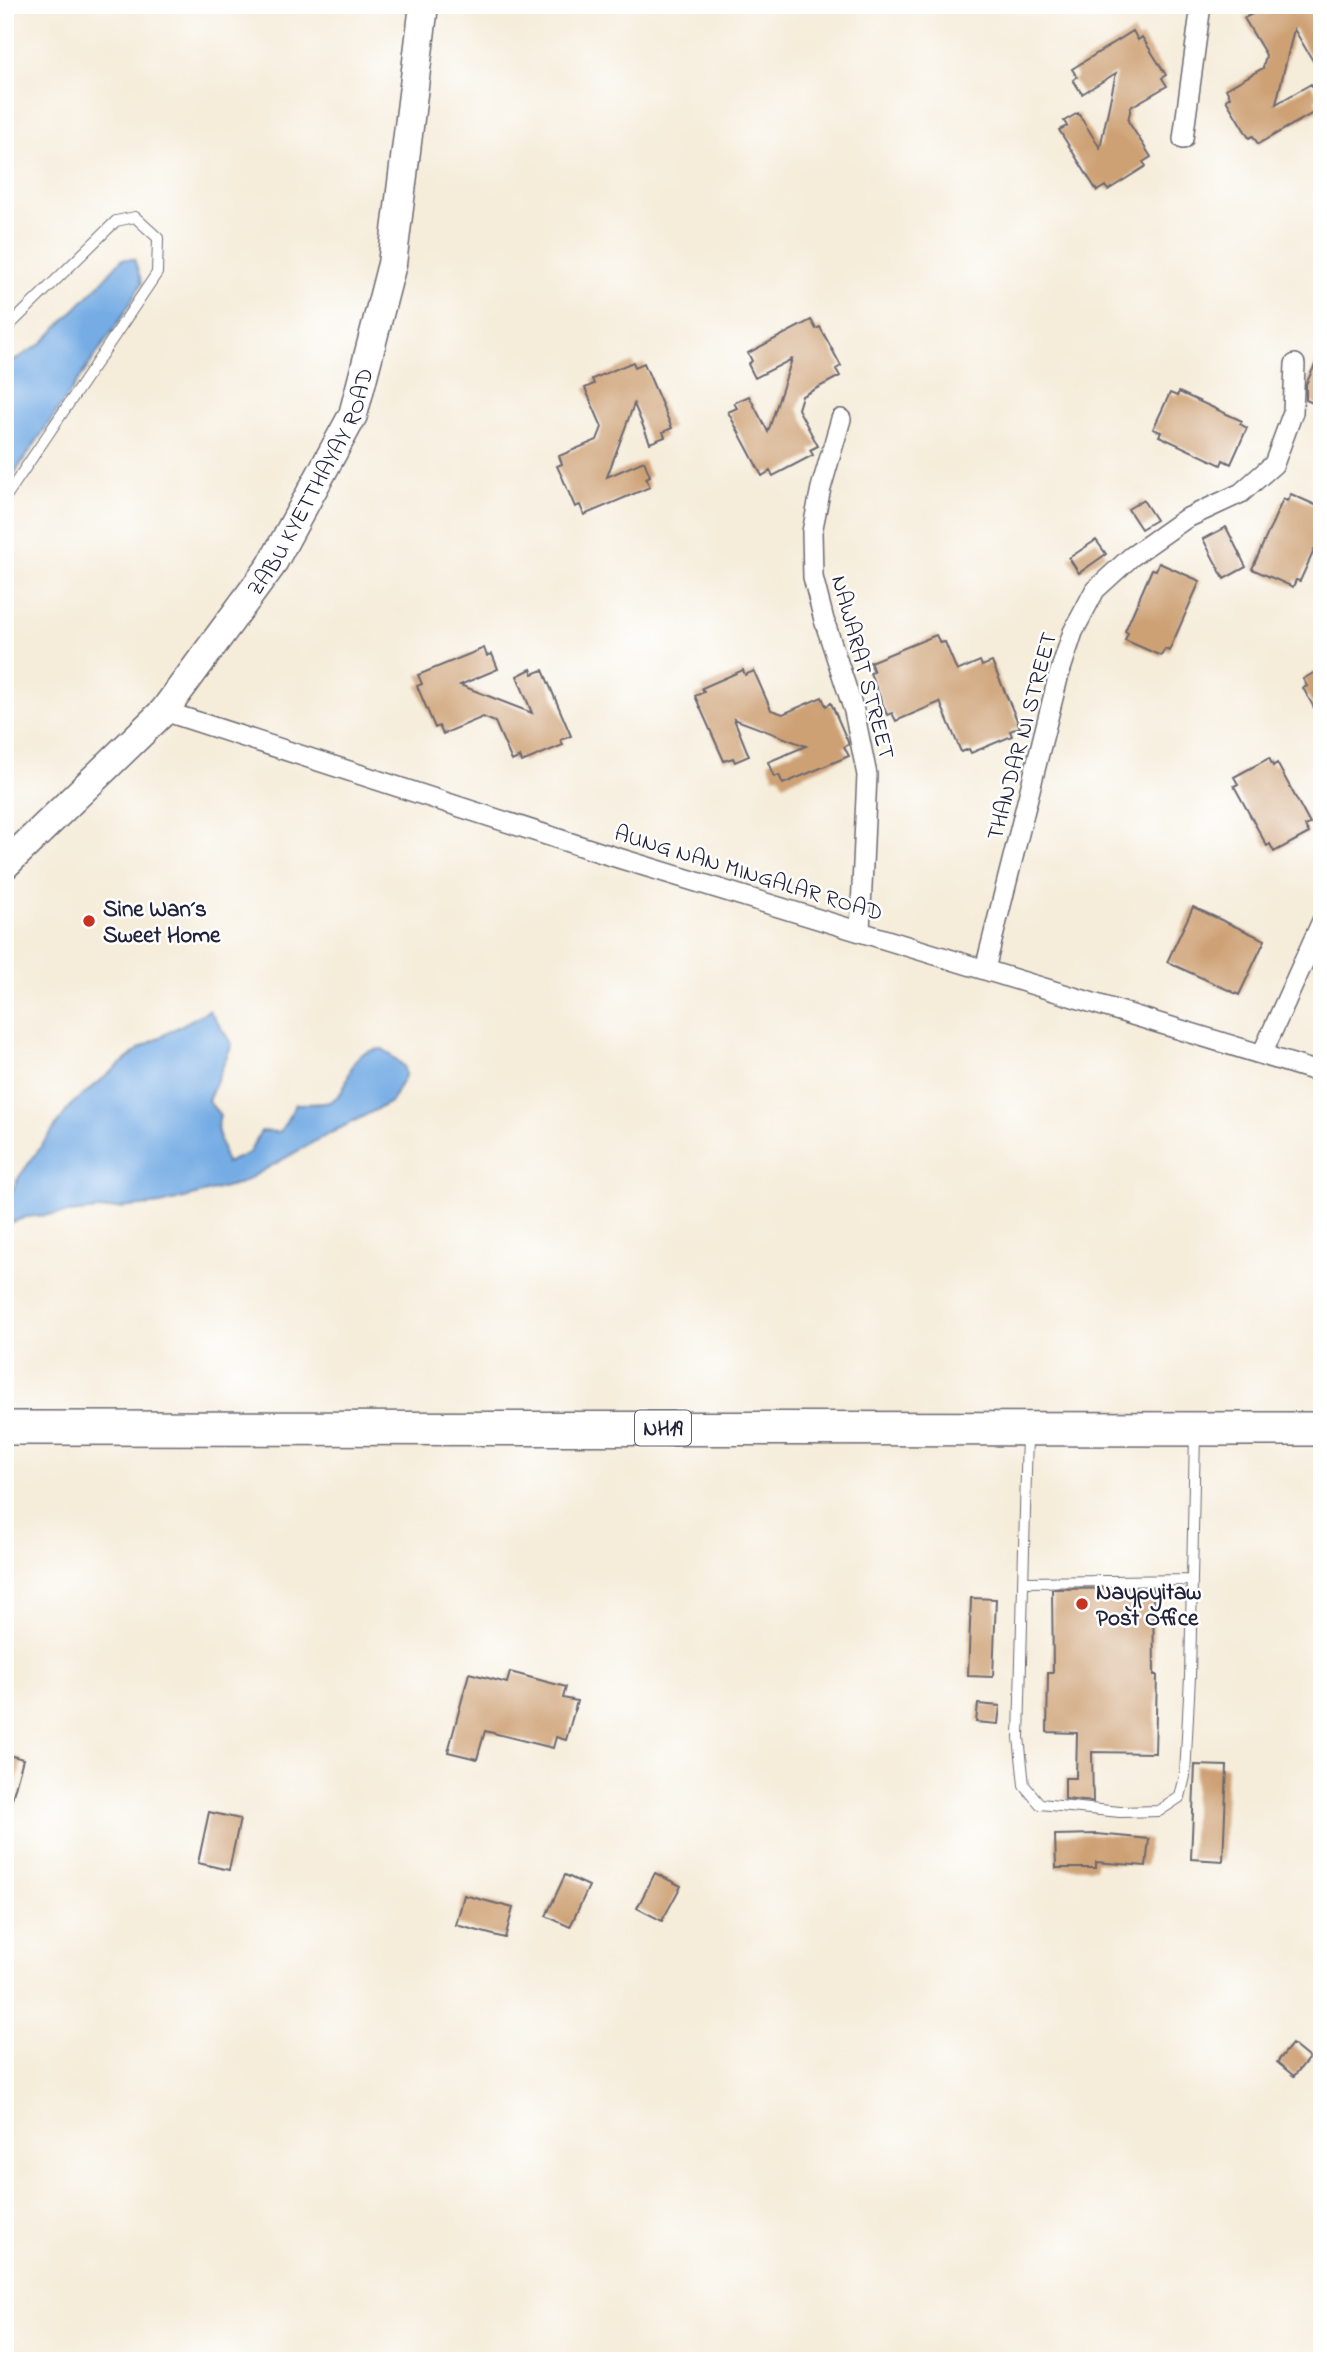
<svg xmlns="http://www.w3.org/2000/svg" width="1327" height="2366" viewBox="0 0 1327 2366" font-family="'Indie Flower',sans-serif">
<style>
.water{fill:#75ace4;stroke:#4c6790;stroke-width:2}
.building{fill:#cea174}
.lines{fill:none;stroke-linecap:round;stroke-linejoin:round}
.service-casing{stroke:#6c6972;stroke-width:12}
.minor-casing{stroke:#6c6972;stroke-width:22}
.secondary-casing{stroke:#6c6972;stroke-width:31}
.trunk-casing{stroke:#6c6972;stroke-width:36}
.service{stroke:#fff;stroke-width:10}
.minor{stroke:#fff;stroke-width:19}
.secondary{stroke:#fff;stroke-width:28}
.trunk{stroke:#fff;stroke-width:33}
.poi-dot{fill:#c8321e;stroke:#fff;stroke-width:2.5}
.labels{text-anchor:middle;stroke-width:5;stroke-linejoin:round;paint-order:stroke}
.shield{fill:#fff;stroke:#646476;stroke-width:2}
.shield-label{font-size:21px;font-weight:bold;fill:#22223b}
.street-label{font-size:23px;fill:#22223b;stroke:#fff}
.poi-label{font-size:23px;font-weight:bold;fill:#22223b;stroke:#fff;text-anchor:start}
</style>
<rect width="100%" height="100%" fill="#fff"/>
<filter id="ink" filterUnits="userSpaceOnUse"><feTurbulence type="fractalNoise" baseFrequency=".0143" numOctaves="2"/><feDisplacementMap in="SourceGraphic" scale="14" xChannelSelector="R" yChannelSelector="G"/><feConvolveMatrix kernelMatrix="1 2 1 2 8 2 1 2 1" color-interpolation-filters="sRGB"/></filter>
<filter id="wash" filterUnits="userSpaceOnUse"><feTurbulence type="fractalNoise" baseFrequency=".00686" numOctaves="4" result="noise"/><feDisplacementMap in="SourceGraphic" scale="28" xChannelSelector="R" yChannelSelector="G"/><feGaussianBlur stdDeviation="1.57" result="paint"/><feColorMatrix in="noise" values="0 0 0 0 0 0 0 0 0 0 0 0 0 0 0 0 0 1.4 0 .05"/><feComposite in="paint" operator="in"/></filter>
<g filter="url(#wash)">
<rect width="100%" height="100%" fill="#f5ecd9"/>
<!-- water -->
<path class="water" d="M122,259H134L142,283L122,317L5,487V366L41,344L99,285Z
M209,1010L232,1044L208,1101L220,1115L217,1128L226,1163L249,1153L261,1131L280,1132L296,1104C305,1103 320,1105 329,1102C359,1088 337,1051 383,1049L404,1066L405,1076L391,1102L319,1139L241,1183L161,1204L26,1217L5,1225V1204L19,1177L71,1105L140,1048Z"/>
<g id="blocks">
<!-- building -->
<path class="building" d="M1246,5H1310L1322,25V76L1294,29L1276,104L1311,84L1320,98L1315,100L1320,109L1258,144L1253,136L1249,138L1226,100L1230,97L1226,89L1263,68L1266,55L1244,18L1252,14Z
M1133,31L1138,40L1142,37L1166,75L1162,78L1167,86L1131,107L1128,121L1151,157L1143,162L1146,166L1108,190L1105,186L1097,191L1059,130L1067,126L1064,121L1078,113L1100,148L1116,73L1082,94L1073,80L1077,77L1072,69Z
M811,320L816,329L820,327L841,366L836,369L840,376L802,396L798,409L818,446L810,450L813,455L773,476L770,471L762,476L728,412L737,408L734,403L749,396L768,432L792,359L755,378L748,364L752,361L748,353Z
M1322,350V407L1306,400V384Z
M633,362L635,367L644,363L672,428L663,432L665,437L650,443L634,404L607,477L644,461L650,476L646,478L650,487L584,515L580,505L575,507L563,479L557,466L562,464L559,456L597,440L602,427L585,388L594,384L592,379Z
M1179,392L1242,421L1240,424L1247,428L1231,464L1223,460L1221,465L1159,436L1161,432L1153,429L1170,393L1177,396Z
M1291,494L1322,508V533L1300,581L1296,580L1293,587L1252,569L1283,499L1287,501Z
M1143,500L1156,520L1141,529L1128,509Z
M1226,527L1246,567L1224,579L1203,539Z
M1096,540L1106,554L1079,573L1069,558Z
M1159,563L1200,581L1169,651L1165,649L1161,656L1125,640L1128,633L1125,631L1152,569L1156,570Z
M936,635L940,643L945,642L957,671L980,661L982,666L992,662L1020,727L1010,731L1012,736L971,753L969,749L961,752L940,702L896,721L892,713L887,715L870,673L874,672L870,662Z
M484,648L487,656L492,654L498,669L460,685L532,713L517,676L531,669L533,674L543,670L571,736L561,740L563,745L522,762L520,757L512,761L495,722L483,717L443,734L439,726L435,728L417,686L422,684L418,675Z
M1322,668V722L1303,688L1307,686L1303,679Z
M743,670L745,675L754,671L771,710L783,714L822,697L826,706L831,703L848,742V745L844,747L849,756L783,784L779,775L774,777L768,762L806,746L734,719L749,756L735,762L733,758L724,761L695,696L704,692L702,688Z
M1269,758L1273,766L1277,763L1310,824L1305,826L1309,833L1274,852L1270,844L1267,846L1234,786L1238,784L1234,777Z
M1193,907L1265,940L1239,995L1167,962Z
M1153,1588L1154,1675H1157L1155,1753L1092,1752L1093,1802L1065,1799V1778H1076L1077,1733L1047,1732L1048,1673H1053L1052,1589Z
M971,1598L996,1599L993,1677L968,1676Z
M510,1672L566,1687L563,1698L577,1701L566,1740L556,1737L553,1748L485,1731L477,1759L448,1752L469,1673L507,1683Z
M978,1704L1000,1706L998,1724L976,1722Z
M5,1754L23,1759L10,1806L5,1805Z
M1195,1765L1227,1766L1223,1861L1191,1859Z
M209,1812L240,1819L229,1870L198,1863Z
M1097,1834L1149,1839L1146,1866L1096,1862V1868H1056L1055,1835Z
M655,1873L681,1886L662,1921L637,1908Z
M565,1875L589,1886L570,1927L546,1916Z
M464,1895L513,1908L505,1938L456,1925Z
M1292,2044L1309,2058L1294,2076L1277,2062Z"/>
</g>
</g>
<g filter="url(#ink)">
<use href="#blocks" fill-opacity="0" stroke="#6c6972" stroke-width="2"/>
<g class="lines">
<!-- service casing -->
<g class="service-casing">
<path id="service" d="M5,330L116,221L135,217L158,238L157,273L5,498
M1027,1435L1019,1737L1024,1785L1040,1804L1120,1812L1159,1811L1180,1797L1185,1776L1190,1676L1195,1433
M1023,1582L1192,1580"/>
</g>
<!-- minor casing -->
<g class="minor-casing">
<path id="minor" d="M1183,139L1201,5
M841,419L821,488L812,532L813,577L824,620L854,711L867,775L860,931
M164,711L602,853L1322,1073
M985,969L1058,678L1073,632L1095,590L1131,557L1185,519L1241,493L1274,464L1293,412L1295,364
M1262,1054L1322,921"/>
</g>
<!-- secondary casing -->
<g class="secondary-casing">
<g id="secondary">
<path id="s1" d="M5,865L164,711L271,566L353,415L392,264L424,5"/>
</g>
</g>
<!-- trunk casing -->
<g class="trunk-casing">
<path id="trunk" d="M5,1428L1322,1429"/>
</g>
<!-- service -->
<use href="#service" class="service"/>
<!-- minor -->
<use href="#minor" class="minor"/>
<!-- secondary -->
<use href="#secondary" class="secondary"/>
<!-- trunk -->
<use href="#trunk" class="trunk"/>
</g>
</g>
<!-- markers -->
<g class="poi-dot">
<circle cx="89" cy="921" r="7"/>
<circle cx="1082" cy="1604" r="7"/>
</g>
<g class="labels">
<!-- shield labels -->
<rect class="shield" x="635" y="1410.5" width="56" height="35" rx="5"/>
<g class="shield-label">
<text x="663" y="1435">NH19</text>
</g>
<!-- street labels -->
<g class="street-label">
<text dy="8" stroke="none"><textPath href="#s1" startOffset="495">ZABU KYETTHAYAY ROAD</textPath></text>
<text transform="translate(864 667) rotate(75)" y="8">NAWARAT STREET</text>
<text transform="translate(1021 736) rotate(-75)" y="8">THANDAR NI STREET</text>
<text transform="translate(749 872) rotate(17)" y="8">AUNG NAN MINGALAR ROAD</text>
</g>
<!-- poi labels -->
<g class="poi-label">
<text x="103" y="916">Sine Wan´s<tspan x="103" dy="26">Sweet Home</tspan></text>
<text x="1096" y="1599">Naypyitaw<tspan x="1096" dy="26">Post Office</tspan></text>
</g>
</g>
<!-- margin -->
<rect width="1327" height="2366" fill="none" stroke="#fff" stroke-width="28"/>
</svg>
